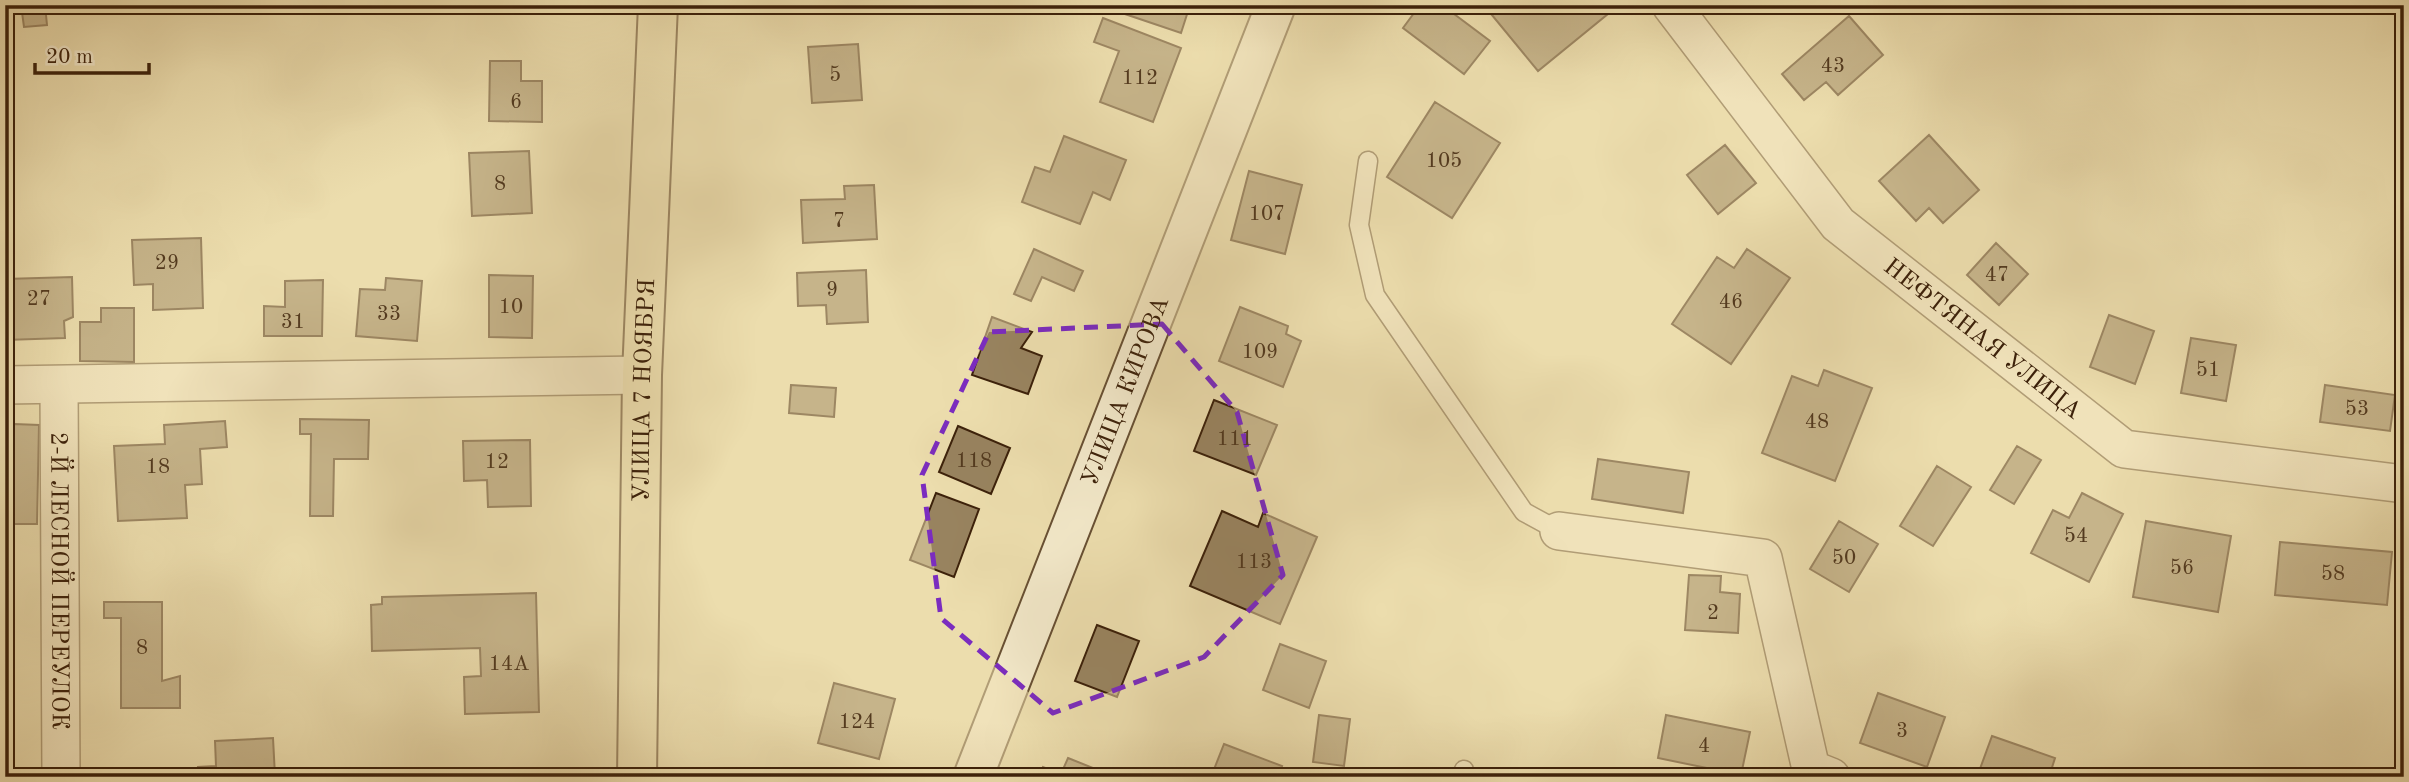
<svg xmlns="http://www.w3.org/2000/svg" width="2409" height="782" viewBox="0 0 2409 782" font-family="'Old Standard TT',serif">
<style>
.building{fill:#98835f;stroke:#3c210a;stroke-width:2}
.lines{fill:none;stroke-linecap:round;stroke-linejoin:round}
.service-casing{stroke:#685033;stroke-width:21}
.minor-casing{stroke:#685033;stroke-width:40}
.tertiary-casing{stroke:#685033;stroke-width:42}
.primary-casing{stroke:#3c210a;stroke-width:42}
.service{stroke:#f3e9ca;stroke-width:18}
.minor{stroke:#f3e9ca;stroke-width:37}
.tertiary{stroke:#f3e9ca;stroke-width:38}
.primary{stroke:#ecddad;stroke-width:38}
.marked{fill:none;stroke:#7b2cbf;stroke-width:5;stroke-dasharray:14 9;stroke-linejoin:round}
.labels{text-anchor:middle;stroke-width:7;stroke-linejoin:round;paint-order:stroke}
.number-label{font-size:21px;fill:#533a1f}
.street-label{font-size:24px;fill:#3c210a;stroke:#f3e9ca}
</style>
<rect width="100%" height="100%" fill="#ecddad"/>
<filter id="stains"><feTurbulence type="fractalNoise" baseFrequency=".00286" numOctaves="4"/><feColorMatrix values="0 0 0 0 .2 0 0 0 0 .09 0 0 0 0 .02 0 0 0 .5 -.17"/></filter>
<radialGradient id="worn" r=".72"><stop offset=".6" stop-color="#630" stop-opacity="0"/><stop offset="1" stop-color="#630" stop-opacity=".3"/></radialGradient>
<!-- building -->
<path class="building" d="M21,5H45L47,25L24,27Z
M1128,5H1190L1181,33L1125,14Z
M1420,5H1442L1490,41L1464,74L1403,28Z
M1491,5H1611L1614,9L1538,71L1487,9Z
M1849,16L1883,55L1838,95L1826,82L1804,100L1782,74Z
M1103,18L1181,48L1153,122L1100,102L1119,51L1094,42Z
M858,44L862,100L812,103L808,47Z
M490,61H521V81H542V122L489,121Z
M1435,102L1500,143L1452,218L1387,177Z
M1929,135L1979,190L1943,223L1929,208L1916,221L1879,181Z
M1064,136L1126,160L1110,200L1093,192L1080,224L1022,202L1035,167L1050,172Z
M1725,145L1756,183L1718,214L1687,175Z
M529,151L532,213L472,216L469,153Z
M1249,171L1302,185L1285,254L1231,240Z
M874,185L877,239L803,243L801,200L845,199L844,186Z
M201,238L203,308L153,310V284L134,285L132,240Z
M1996,243L2028,274L1999,305L1967,275Z
M1034,249L1083,271L1074,291L1042,277L1031,301L1014,294Z
M1747,249L1790,278L1731,364L1672,324L1717,257L1734,268Z
M866,270L868,322L827,324L826,305L798,306L797,273Z
M489,275L533,276L532,338L489,337Z
M72,277L73,317L64,321L65,338L5,340V279Z
M386,278L422,281L417,341L356,336L360,289L385,290Z
M323,280L322,336H264V306L285,307V281Z
M1240,307L1288,326L1286,334L1301,341L1283,387L1219,361Z
M101,308H134V362L80,361V322H101Z
M2109,315L2154,331L2135,384L2090,367Z
M992,317L1032,332L1021,348L1042,356L1028,394L972,375Z
M2191,338L2236,345L2226,401L2181,393Z
M1824,370L1872,388L1835,481L1762,453L1792,376L1818,386Z
M791,385L836,388L834,417L789,413Z
M2325,385L2395,395L2390,431L2320,422Z
M1214,400L1277,425L1256,475L1194,451Z
M300,419L369,420L368,459H334L333,516H310L311,434H300Z
M225,421L227,447L200,449L202,484L185,485L187,518L118,521L114,446L165,444L164,425Z
M14,424L39,425L37,524H5V444H14Z
M958,426L1010,448L991,494L939,472Z
M530,440L531,506L488,507L487,480L464,481L463,441Z
M2017,446L2041,460L2014,504L1990,490Z
M1598,459L1689,472L1683,513L1592,499Z
M1937,466L1971,487L1933,546L1900,526Z
M936,493L979,509L954,577L910,560Z
M2082,493L2123,514L2089,582L2031,553L2053,510L2069,518Z
M1222,511L1258,527L1263,513L1317,537L1280,624L1190,586Z
M1839,521L1878,544L1849,592L1810,569Z
M2146,521L2231,536L2218,612L2133,597Z
M2280,542L2392,552L2387,605L2275,595Z
M1689,575L1721,576L1720,592L1740,594L1738,633L1685,630Z
M536,593L539,712L465,714L464,677L481,676L480,648L372,651L371,605L382,604V597Z
M104,602H162V681L180,676V708H121V618H104Z
M1097,625L1139,641L1117,697L1075,681Z
M1280,644L1326,661L1309,708L1263,690Z
M834,683L895,699L879,759L818,743Z
M1878,693L1945,717L1927,767L1860,743Z
M1319,715L1350,719L1344,766L1313,762Z
M1666,715L1750,732L1741,775L1658,758Z
M5,716H8L9,777H5Z
M1992,736L2055,758L2049,777H1977Z
M273,738L275,776L198,777V767L216,766L215,741Z
M1224,744L1282,766L1277,777H1211Z
M1068,758L1108,774L1107,777H1040L1043,767L1061,774Z"/>
<g class="lines">
<!-- service casing -->
<g class="service-casing">
<path id="service" d="M1368,161L1359,225L1375,295L1524,512L1559,531
M1464,770L1465,777"/>
</g>
<!-- minor casing -->
<g class="minor-casing">
<g id="minor">
<path id="s1" d="M1671,5L1838,224L2124,449L2404,484"/>
<path d="M5,385L642,375"/>
<path id="s2" d="M59,385L61,777"/>
<path d="M1559,531L1763,558L1811,769L1831,777"/>
</g>
</g>
<!-- tertiary casing -->
<g class="tertiary-casing">
<g id="tertiary">
<path id="s3" d="M973,777L1276,5"/>
</g>
</g>
<!-- primary casing -->
<g class="primary-casing">
<g id="primary">
<path id="s4" d="M637,777L642,375L658,5"/>
</g>
</g>
<!-- service -->
<use href="#service" class="service"/>
<!-- minor -->
<use href="#minor" class="minor"/>
<!-- tertiary -->
<use href="#tertiary" class="tertiary"/>
<!-- primary -->
<use href="#primary" class="primary"/>
</g>
<!-- marked area -->
<path d="M0 0H2409V782H0ZM1162,324L1237,412L1283,575L1204,657L1053,713L941,618L922,475L989,332Z" fill="#ecddad" fill-opacity=".55" fill-rule="evenodd"/>
<path class="marked" d="M1162,324L1237,412L1283,575L1204,657L1053,713L941,618L922,475L989,332Z"/>
<g class="labels">
<!-- number labels -->
<g class="number-label">
<text x="1833" y="72">43</text>
<text x="835" y="81">5</text>
<text x="1140" y="84">112</text>
<text x="516" y="108">6</text>
<text x="1444" y="167">105</text>
<text x="500" y="190">8</text>
<text x="1267" y="220">107</text>
<text x="839" y="227">7</text>
<text x="167" y="269">29</text>
<text x="1997" y="281">47</text>
<text x="832" y="296">9</text>
<text x="39" y="305">27</text>
<text x="1731" y="308">46</text>
<text x="511" y="313">10</text>
<text x="389" y="320">33</text>
<text x="293" y="328">31</text>
<text x="1260" y="358">109</text>
<text x="2208" y="376">51</text>
<text x="2357" y="415">53</text>
<text x="1817" y="428">48</text>
<text x="1235" y="445">111</text>
<text x="974" y="467">118</text>
<text x="497" y="468">12</text>
<text x="158" y="473">18</text>
<text x="2076" y="542">54</text>
<text x="1844" y="564">50</text>
<text x="1254" y="568">113</text>
<text x="2182" y="574">56</text>
<text x="2333" y="580">58</text>
<text x="1713" y="619">2</text>
<text x="142" y="654">8</text>
<text x="509" y="670">14А</text>
<text x="857" y="728">124</text>
<text x="1902" y="737">3</text>
<text x="1704" y="752">4</text>
</g>
<!-- street labels -->
<g class="street-label">
<text dy="8" stroke="none"><textPath href="#s1" startOffset="460">НЕФТЯНАЯ УЛИЦА</textPath></text>
<text dy="8" stroke="none"><textPath href="#s4" startOffset="387">УЛИЦА 7 НОЯБРЯ</textPath></text>
<text dy="8" stroke="none"><textPath href="#s3" startOffset="415">УЛИЦА КИРОВА</textPath></text>
<text dy="8" stroke="none"><textPath href="#s2" startOffset="196">2-Й ЛЕСНОЙ ПЕРЕУЛОК</textPath></text>
</g>
</g>
<!-- margin -->
<rect width="2409" height="782" fill="none" stroke="#ecddad" stroke-width="28"/>
<rect x="7" y="7" width="2395" height="768" fill="none" stroke="#3c210a" stroke-width="3.5"/>
<rect x="14" y="14" width="2381" height="754" fill="none" stroke="#3c210a" stroke-width="2"/>
<!-- scale -->
<path d="M35 63v10h114v-10" fill="none" stroke="#3c210a" stroke-width="3.5"/>
<text x="46" y="63" font-size="21" fill="#3c210a" stroke="#f3e9ca" stroke-width="5" paint-order="stroke">20 m</text>
<rect width="100%" height="100%" filter="url(#stains)"/>
<rect width="100%" height="100%" fill="url(#worn)"/>
</svg>
